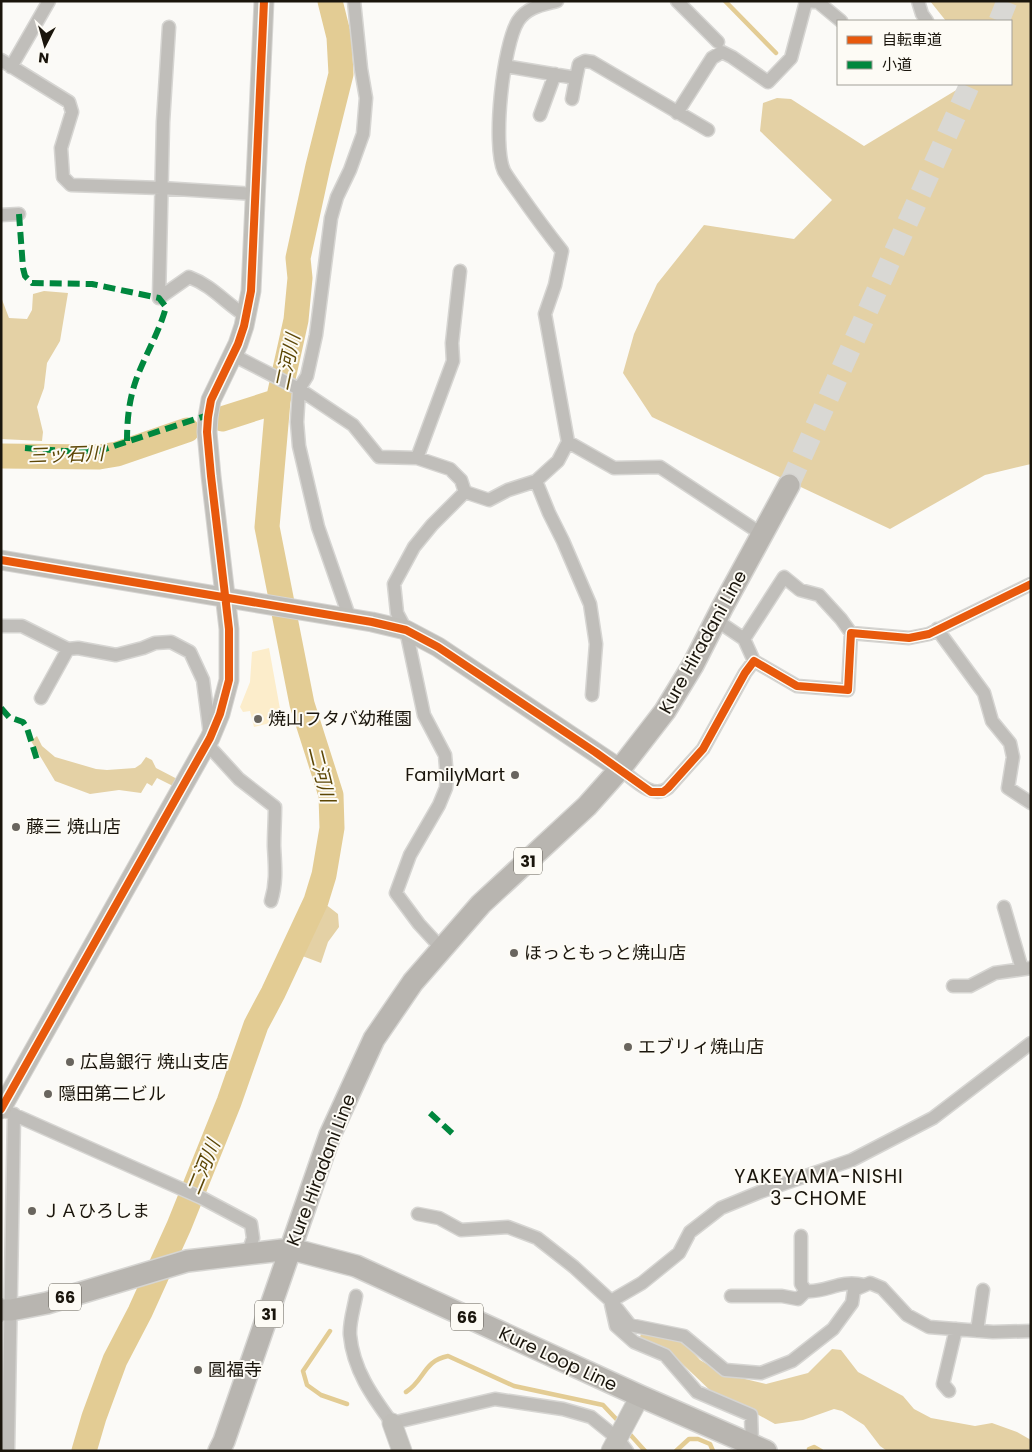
<svg xmlns="http://www.w3.org/2000/svg" width="1032" height="1452" viewBox="0 0 1032 1452" font-family="Poppins,'Noto Sans JP',sans-serif">
<style>
.green{fill:#fcedcb}
.forest{fill:#e4d1a5}
.lines{fill:none;stroke-linecap:round;stroke-linejoin:round}
.stream{stroke:#e3cc94;stroke-width:4.5}
.river{stroke:#e3cc94;stroke-width:25}
.primary-tunnel{stroke:#d9d8d4;stroke-width:21;stroke-dasharray:21 11;stroke-linecap:butt}
.street-casing{stroke:#d6d5d2;stroke-width:15}
.secondary-casing{stroke:#d6d5d2;stroke-width:21}
.primary-casing{stroke:#d6d5d2;stroke-width:24}
.street{stroke:#c0beba;stroke-width:12}
.secondary{stroke:#bfbdb8;stroke-width:19}
.primary{stroke:#b8b5b0;stroke-width:21}
.quiet{stroke:#00873e;stroke-width:6;stroke-dasharray:12 6;stroke-linecap:butt}
.cycleway-casing{stroke:#fdfbf5;stroke-width:11}
.cycleway{stroke:#e8590c;stroke-width:8}
.poi-dot{fill:#69655e;stroke:#fdfbf5;stroke-width:2}
.labels{text-anchor:middle;stroke-width:4;stroke-linejoin:round;paint-order:stroke}
.shield{fill:#fdfbf5;stroke:#5e5a52;stroke-width:1}
.shield-label{font-size:16px;font-weight:bold;fill:#1a150c}
.street-label{font-size:18px;fill:#1a150c;stroke:#fdfbf5}
.poi-label{font-size:18px;fill:#1a150c;stroke:#fdfbf5;text-anchor:start}
.water-label{font-size:19px;font-style:italic;fill:#5d4706;stroke:#fdfbf5}
.neighbourhood-label{font-size:19px;letter-spacing:1px;fill:#1a150c;stroke:#fdfbf5}
</style>
<rect width="100%" height="100%" fill="#fbfaf7"/>
<!-- green -->
<path class="green" d="M269,648L282,720L254,727L250,711L243,712L240,707L250,682L252,652Z"/>
<!-- forest -->
<path class="forest" d="M930,1H1031V464L985,475L890,529L652,417L623,373L634,334L657,284L704,225L794,239L832,200L760,131L763,103L777,98L791,99L864,146L958,89L959,84H1011V21H946Z
M44,291L68,293L60,341L47,363L44,388L37,407L43,432L42,441L1,439V297L9,318L27,319L32,310L33,294Z
M37,736L42,746L55,757L96,769L107,770L135,768L141,764L146,757L152,760L156,768L183,782L179,789L157,778L152,786L147,783L141,793L119,790L90,794L55,781L31,741Z
M320,900L338,914L339,927L328,942L321,963L297,954Z
M642,1331L682,1340L700,1360L724,1374L766,1384L808,1373L832,1349L841,1350L858,1372L903,1396L914,1409L931,1418L975,1426L992,1423L1017,1432L1031,1440V1451H887L880,1446L864,1425L842,1411L834,1409L803,1420L775,1424L739,1404L715,1395L671,1353L640,1337Z"/>
<g class="lines">
<!-- stream -->
<path class="stream" d="M725,1L776,53
M330,1331L303,1371L307,1385L321,1395L347,1404
M406,1392C425,1380 423,1361 448,1356L514,1386L603,1405L620,1423
M627,1431L645,1451
M809,1449L814,1447L821,1451
M676,1451L689,1439H698L710,1444L713,1451"/>
<!-- river -->
<path class="river" d="M222,419L278,401
M1,456L99,457L117,454L187,430
M84,1451L94,1417L115,1360L140,1312L179,1226L229,1102L256,1025L273,993L316,901L324,875L332,828L331,795L302,704L267,527L278,401L296,320L300,278L298,258L318,166L341,74L339,37L330,1"/>
<!-- primary-tunnel -->
<path class="primary-tunnel" d="M999,21L1007,1
M789,485L970,84"/>
<!-- street casing -->
<g class="street-casing">
<path id="street" d="M677,1L718,42
M805,1L818,2L841,21
M918,1L922,14L927,21
M169,27L163,122L159,298L189,277C213,286 225,303 246,316
M1,60L69,102L72,112L61,148L63,177L71,185L161,188L255,194
M505,66L576,78L579,64L585,61L592,62L708,130
M11,67L49,1
M572,99L576,78
M677,113L712,58L722,52L732,57L768,82L791,58L806,2
M540,115L555,74
M1,215L19,214
M233,355L299,389L353,425L379,457L417,458L450,469L461,480L465,492
M568,442L614,468L660,467L763,535
M417,458L453,361L452,343L460,271
M536,481L549,513L563,541L590,604L596,644L592,695
M465,492L489,500L508,490L536,481L558,461L568,442L545,314L555,285L562,251C547,232 533,213 519,193C514,186 508,178 504,171C492,145 503,45 518,21C527,7 542,5 557,1
M350,619L318,527L299,446L297,422L299,389L307,376L316,335L331,218L337,197L350,170L363,134L366,98L361,69L354,1
M716,620L744,639
M1,626H22L68,649L78,648L116,655L143,648L155,643L171,642L190,652L203,680L210,734
M937,629L984,693L992,721L1010,743L1013,757L1008,788L1031,803
M754,661L744,639L784,577L800,590L819,595L841,619L851,633
M41,698L68,649
M207,744L239,779L275,807C275,820 274,833 274,846C275,865 277,882 271,901
M620,769C634,779 652,800 668,788L703,749L745,673L754,661L797,686L848,690L851,633L909,638L929,634L1031,584
M1004,907L1022,969
M442,949L419,924L396,893L410,855L439,805L446,788L447,777L445,755L424,715L406,630L397,613L394,584L414,547L432,525L465,492
M953,986H970L995,973L1031,968
M8,1112L202,1198L251,1224L253,1238L248,1253
M418,1214L439,1218L461,1230L508,1227L537,1238L574,1267L611,1301L630,1325L684,1336L725,1370L761,1373L792,1361L833,1329L852,1303L854,1290L870,1283L882,1288L907,1315L929,1327L993,1332L1031,1331
M801,1236V1284L806,1291C827,1293 839,1279 864,1285
M356,1296C354,1308 349,1323 350,1335C353,1369 372,1396 392,1423L495,1399L563,1409L591,1417L617,1438L627,1451
M731,1296H782L798,1299L806,1291
M611,1301L642,1283L679,1253L690,1232L721,1208L760,1192L852,1160L933,1118L1031,1043
M611,1304L616,1326L634,1342L665,1355L697,1392L751,1415L752,1444L749,1448
M977,1331L983,1290
M949,1391L943,1384L956,1329
M8,1451L14,1114"/>
</g>
<!-- secondary casing -->
<g class="secondary-casing">
<path id="secondary" d="M1,560L372,622L406,630L438,647L620,769
M1,1109L210,738L220,714L229,680V629L211,476L207,432L208,417L211,400L238,344L244,326L251,291L264,1
M392,1423L402,1451
M611,1451L640,1396"/>
</g>
<!-- primary casing -->
<g class="primary-casing">
<path id="primary" d="M1,1310H11L47,1303L187,1261L291,1249L356,1266L640,1396L766,1451
M219,1451L224,1441L330,1135L374,1039L413,982L481,904L587,806L620,769L665,711L693,665L722,608L789,485"/>
</g>
<!-- street -->
<use href="#street" class="street"/>
<!-- secondary -->
<use href="#secondary" class="secondary"/>
<!-- primary -->
<use href="#primary" class="primary"/>
<!-- quiet -->
<path class="quiet" d="M19,214L23,268L25,276L32,283L92,284L159,298L166,307C159,333 145,355 136,380C129,400 127,420 127,441
M25,448L64,451H99L208,415
M1,708L9,717L23,722L27,728L38,763
M430,1113L453,1134"/>
<!-- cycleway casing -->
<g class="cycleway-casing">
<path id="cycleway" d="M1,560L372,622L406,630L438,647L595,752L651,792H663L668,788L703,749L745,673L754,661L797,686L848,690L851,633L909,638L929,634L1031,584
M1,1109L210,738L220,714L229,680V629L211,476L207,432L208,417L211,400L238,344L244,326L251,291L264,1"/>
</g>
<!-- cycleway -->
<use href="#cycleway" class="cycleway"/>
</g>
<!-- markers -->
<g class="poi-dot">
<circle cx="258" cy="719" r="5"/>
<circle cx="515" cy="775" r="5"/>
<circle cx="16" cy="827" r="5"/>
<circle cx="514" cy="953" r="5"/>
<circle cx="628" cy="1047" r="5"/>
<circle cx="70" cy="1062" r="5"/>
<circle cx="48" cy="1094" r="5"/>
<circle cx="32" cy="1211" r="5"/>
<circle cx="198" cy="1370" r="5"/>
</g>
<g class="labels">
<!-- shield labels -->
<g class="shield">
<rect x="514" y="847.5" width="28" height="27" rx="4"/>
<rect x="49" y="1283.5" width="32" height="27" rx="4"/>
<rect x="255" y="1300.5" width="28" height="27" rx="4"/>
<rect x="451" y="1303.5" width="32" height="27" rx="4"/>
</g>
<g class="shield-label">
<text x="528" y="867">31</text>
<text x="65" y="1303">66</text>
<text x="269" y="1320">31</text>
<text x="467" y="1323">66</text>
</g>
<!-- street labels -->
<g class="street-label">
<text transform="translate(703 642) rotate(-61)" y="6">Kure Hiradani Line</text>
<text transform="translate(321 1170) rotate(-69)" y="6">Kure Hiradani Line</text>
<text transform="translate(558 1359) rotate(25)" y="6">Kure Loop Line</text>
</g>
<!-- poi labels -->
<g class="poi-label">
<text x="268" y="725">焼山フタバ幼稚園</text>
<text x="505" y="781" text-anchor="end">FamilyMart</text>
<text x="26" y="833">藤三 焼山店</text>
<text x="524" y="959">ほっともっと焼山店</text>
<text x="638" y="1053">エブリィ焼山店</text>
<text x="80" y="1068">広島銀行 焼山支店</text>
<text x="58" y="1100">隠田第二ビル</text>
<text x="42" y="1217">ＪＡひろしま</text>
<text x="208" y="1376">圓福寺</text>
</g>
<!-- water labels -->
<g class="water-label">
<text transform="translate(287 362) rotate(-78)" y="7">二河川</text>
<text transform="translate(66 454) rotate(-2)" y="7">三ッ石川</text>
<text transform="translate(322 774) rotate(76)" y="7">二河川</text>
<text transform="translate(203 1167) rotate(-68)" y="7">二河川</text>
</g>
<!-- neighbourhood labels -->
<g class="neighbourhood-label">
<text x="819" y="1183">YAKEYAMA-NISHI<tspan x="819" dy="22">3-CHOME</tspan></text>
</g>
</g>
<!-- border -->
<rect width="1032" height="1452" fill="none" stroke="#1a150c" stroke-width="5"/>
<!-- legend -->
<rect x="837" y="20" width="175" height="65" fill="#fdfbf5" stroke="#a29f98"/>
<rect x="847" y="36" width="25" height="8" fill="#e8590c" stroke="#a29f98"/>
<text x="882" y="45" font-size="15" fill="#1a150c">自転車道</text>
<rect x="847" y="61" width="25" height="8" fill="#00873e" stroke="#a29f98"/>
<text x="882" y="70" font-size="15" fill="#1a150c">小道</text>
<!-- north arrow -->
<g transform="translate(45 45) rotate(186)" stroke="#fdfbf5" stroke-width="4" paint-order="stroke">
<path d="M0-4L9 19L0 12L-9 19Z" fill="#1a150c"/>
<text y="-8" font-size="14" font-weight="bold" text-anchor="middle" fill="#1a150c">N</text>
</g>
</svg>
